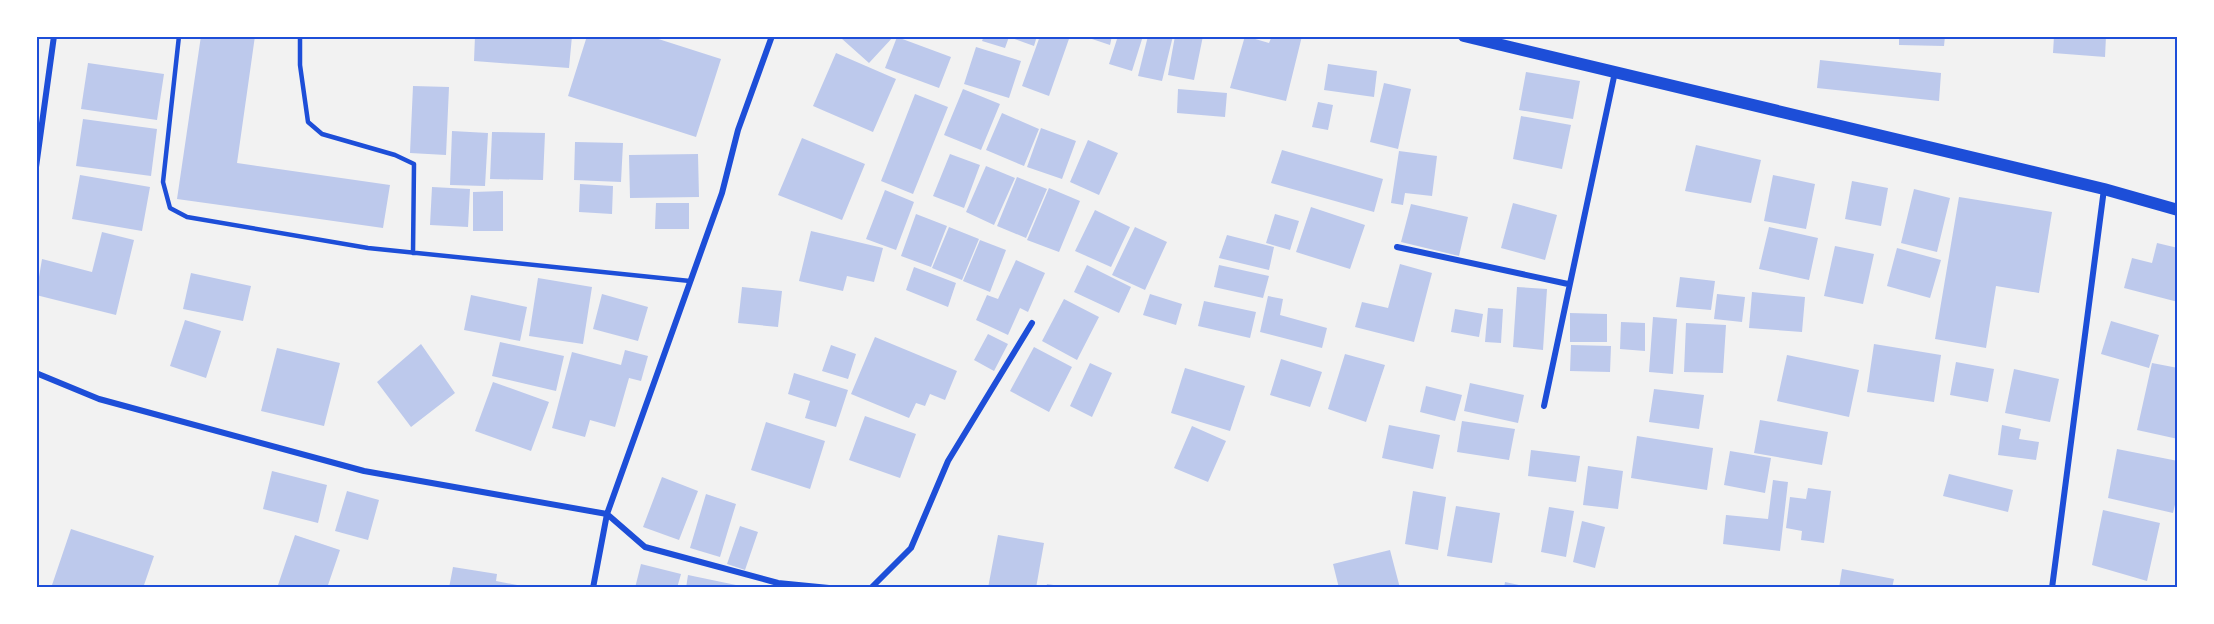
<svg xmlns="http://www.w3.org/2000/svg" width="2214" height="624" viewBox="0 0 2214 624" font-family="'Public Sans',sans-serif">
<style>
.building{fill:#bdc9ec}
.lines{fill:none;stroke-linecap:round;stroke-linejoin:round}
.service{stroke:#1d4ed8;stroke-width:4.5}
.minor{stroke:#1d4ed8;stroke-width:6}
.secondary{stroke:#1d4ed8;stroke-width:12}
.neatline{fill:none;stroke:#1d4ed8;stroke-width:2}
</style>
<rect width="100%" height="100%" fill="#f2f2f2"/>
<!-- building -->
<path class="building" d="M201,36H255L237,163L390,185L383,228L177,199Z
M475,36H572L569,68L474,61Z
M587,36H649L721,59L696,137L568,96Z
M843,36H894L869,63L841,38Z
M984,36H1037L1034,46L1009,37L1005,48L982,41Z
M1040,36H1070L1049,96L1022,86Z
M1083,36H1112L1110,45Z
M1118,36H1143L1132,71L1109,64Z
M1148,36H1173L1162,81L1138,76Z
M1175,36H1203L1194,80L1168,75Z
M1245,36L1269,43L1272,36H1302L1286,101L1230,88Z
M1899,36H1945L1944,46L1899,45Z
M2054,36H2106L2105,57L2053,53Z
M897,37L951,57L939,88L885,68Z
M976,47L1021,61L1009,98L964,84Z
M836,53L896,79L873,132L813,106Z
M1820,60L1941,73L1939,101L1817,88Z
M88,63L164,74L157,120L81,109Z
M1328,64L1377,71L1374,97L1324,90Z
M1526,72L1580,81L1573,119L1519,110Z
M1384,83L1411,89L1398,149L1370,142Z
M413,86L449,87L446,155L410,153Z
M963,89L1000,104L981,150L944,135Z
M1178,89L1227,93L1225,117L1177,113Z
M915,94L948,107L913,194L881,181Z
M1318,102L1333,105L1328,130L1312,127Z
M1002,113L1039,129L1024,166L986,150Z
M1521,116L1571,125L1562,169L1513,159Z
M83,119L157,129L151,176L76,166Z
M1041,128L1076,141L1062,179L1027,167Z
M452,131L488,133L485,186L450,185Z
M492,132L545,133L543,180L490,179Z
M802,138L865,164L842,220L778,195Z
M1088,140L1118,153L1099,195L1070,182Z
M575,142L623,143L621,182L574,180Z
M1696,145L1761,160L1751,203L1685,191Z
M1282,150L1383,179L1374,212L1271,183Z
M1399,151L1437,156L1432,196L1405,193L1403,205L1391,203Z
M698,154L699,197L630,198L629,155Z
M950,154L980,165L964,208L933,196Z
M986,166L1015,178L994,225L966,212Z
M80,175L150,187L142,231L72,219Z
M1773,175L1815,184L1806,229L1764,221Z
M1017,177L1047,189L1026,238L997,226Z
M1852,181L1888,188L1881,226L1845,219Z
M580,184L613,186L612,214L579,212Z
M432,187L470,189L468,227L430,225Z
M1049,188L1080,201L1059,252L1027,240Z
M1914,189L1950,198L1937,252L1901,243Z
M885,190L914,202L896,250L866,239Z
M503,191V231H473V192Z
M1959,197L2052,212L2039,293L1996,286L1986,348L1935,339Z
M656,203H689V229H655Z
M1513,203L1557,215L1545,260L1501,248Z
M1411,204L1468,217L1459,256L1401,242Z
M1311,207L1365,225L1350,269L1296,252Z
M1095,210L1130,227L1111,267L1075,251Z
M916,214L947,226L931,267L901,256Z
M1275,214L1299,221L1290,250L1266,243Z
M949,227L979,239L962,280L932,268Z
M1135,227L1167,242L1145,290L1112,275Z
M1769,227L1818,238L1809,280L1759,269Z
M811,231L883,248L874,282L847,276L843,291L799,281Z
M102,232L134,240L116,315L36,295L42,259L92,272Z
M1227,235L1274,247L1269,270L1219,258Z
M980,240L1006,250L990,292L963,281Z
M2157,243L2178,248V302L2124,288L2132,258L2152,263Z
M1835,246L1874,254L1863,304L1824,296Z
M1897,248L1941,260L1930,298L1887,286Z
M1016,260L1045,273L1028,312L1020,308L1008,335L976,320L987,295L998,299Z
M1400,264L1432,273L1414,342L1355,327L1362,302L1388,308Z
M1087,265L1131,287L1119,313L1074,292Z
M1219,265L1269,276L1263,298L1214,287Z
M914,267L956,283L948,307L906,290Z
M191,273L251,286L243,321L183,309Z
M1680,277L1715,281L1711,310L1676,307Z
M538,278L592,287L583,344L529,336Z
M742,287L782,291L778,327L738,323Z
M1517,287L1547,289L1543,350L1513,347Z
M1752,292L1805,297L1802,332L1749,328Z
M602,294L648,307L638,341L593,329Z
M1150,294L1182,304L1176,325L1143,315Z
M1717,294L1745,297L1742,322L1714,319Z
M471,295L527,307L520,341L464,330Z
M1268,296L1283,299L1280,315L1327,328L1322,348L1260,332Z
M1064,299L1099,317L1077,360L1042,341Z
M1204,301L1256,312L1250,338L1198,326Z
M1488,308L1503,309L1501,343L1485,342Z
M1455,309L1483,314L1479,337L1451,332Z
M1570,313L1607,314V342H1570Z
M1653,317L1677,319L1673,374L1649,372Z
M185,320L221,331L206,378L170,366Z
M2111,321L2159,335L2149,368L2101,354Z
M1621,322L1645,323V351L1620,349Z
M1686,323L1726,325L1723,373L1684,372Z
M988,334L1008,344L994,371L974,360Z
M875,337L957,371L945,400L930,394L925,406L916,403L909,418L851,394Z
M500,342L564,356L556,391L492,376Z
M421,344L455,393L411,427L377,382Z
M1874,344L1941,355L1934,402L1867,392Z
M831,345L856,354L848,379L822,371Z
M1571,345L1611,346L1610,372L1570,371Z
M1034,347L1072,367L1049,412L1010,391Z
M277,348L340,363L324,426L261,411Z
M625,350L648,356L641,381L629,378L615,427L590,420L585,437L552,428L572,352L621,365Z
M1345,354L1385,365L1366,422L1328,409Z
M1787,355L1859,370L1849,417L1777,401Z
M1281,359L1322,372L1310,407L1270,395Z
M1956,362L1994,369L1988,402L1950,395Z
M1090,363L1112,373L1092,417L1070,406Z
M2152,363L2178,368V439L2137,430Z
M1185,368L1245,386L1230,431L1171,413Z
M2014,369L2059,379L2050,422L2005,413Z
M794,373L848,390L836,427L805,418L810,401L788,394Z
M493,382L549,402L531,451L475,431Z
M1470,383L1524,395L1518,423L1464,411Z
M1426,386L1462,395L1455,421L1420,412Z
M1654,389L1704,395L1699,429L1649,422Z
M865,416L916,434L900,478L849,460Z
M1760,420L1828,432L1822,465L1754,453Z
M1462,421L1515,429L1509,460L1457,452Z
M766,422L825,441L810,489L751,470Z
M1389,425L1440,435L1433,469L1382,458Z
M2002,425L2021,429L2019,439L2039,442L2036,460L1998,455Z
M1192,426L1226,441L1208,482L1174,468Z
M1637,436L1713,448L1707,490L1631,478Z
M2117,449L2178,461V492L2173,513L2108,498Z
M1531,450L1580,456L1576,482L1528,476Z
M1730,451L1771,458L1765,493L1724,485Z
M1588,466L1623,471L1618,509L1583,505Z
M272,471L327,485L318,523L263,509Z
M1949,474L2013,490L2008,512L1943,496Z
M662,477L698,491L679,540L643,527Z
M1773,480L1788,482L1780,551L1723,544L1726,515L1768,519Z
M1808,488L1831,491L1824,543L1801,540L1802,531L1786,528L1790,497L1806,499Z
M347,491L379,500L368,540L335,531Z
M1413,491L1446,497L1438,550L1405,544Z
M706,494L736,504L720,557L690,548Z
M1456,506L1500,513L1492,563L1447,556Z
M1549,507L1574,511L1566,557L1541,552Z
M2103,510L2160,523L2147,581L2092,565Z
M1582,521L1605,527L1595,568L1573,562Z
M740,526L758,532L745,570L727,564Z
M71,529L154,556L143,588H51Z
M295,535L340,550L327,588H277Z
M998,535L1044,543L1036,588H988Z
M1390,550L1400,588H1339L1333,564Z
M641,564L681,574L677,588H635Z
M453,567L497,574L496,581L533,588H449Z
M1842,569L1894,579L1892,588H1839Z
M688,575L736,585V588H686Z
M1505,582L1529,587L1528,588H1504Z
M1047,584L1067,587V588H1046Z"/>
<g class="lines">
<!-- service -->
<path class="service" d="M179,36L163,182L170,208L187,217L368,248L690,281
M300,36V65L308,122L322,134L395,155L414,164L413,253"/>
<!-- minor -->
<path class="minor" d="M36,167L54,36
M1397,247L1568,284
M36,373L99,399L364,471L607,514L645,547L778,583L829,588
M1544,406L1615,72
M593,588L607,514L722,193L738,130L772,36
M871,588L911,548L948,461L1032,323
M2052,588L2104,189"/>
<!-- secondary -->
<path class="secondary" d="M1464,36L2104,189L2178,210"/>
</g>
<!-- border -->
<rect width="2214" height="624" fill="none" stroke="#ffffff" stroke-width="75"/>
<rect x="38" y="38" width="2138" height="548" class="neatline"/>
</svg>
